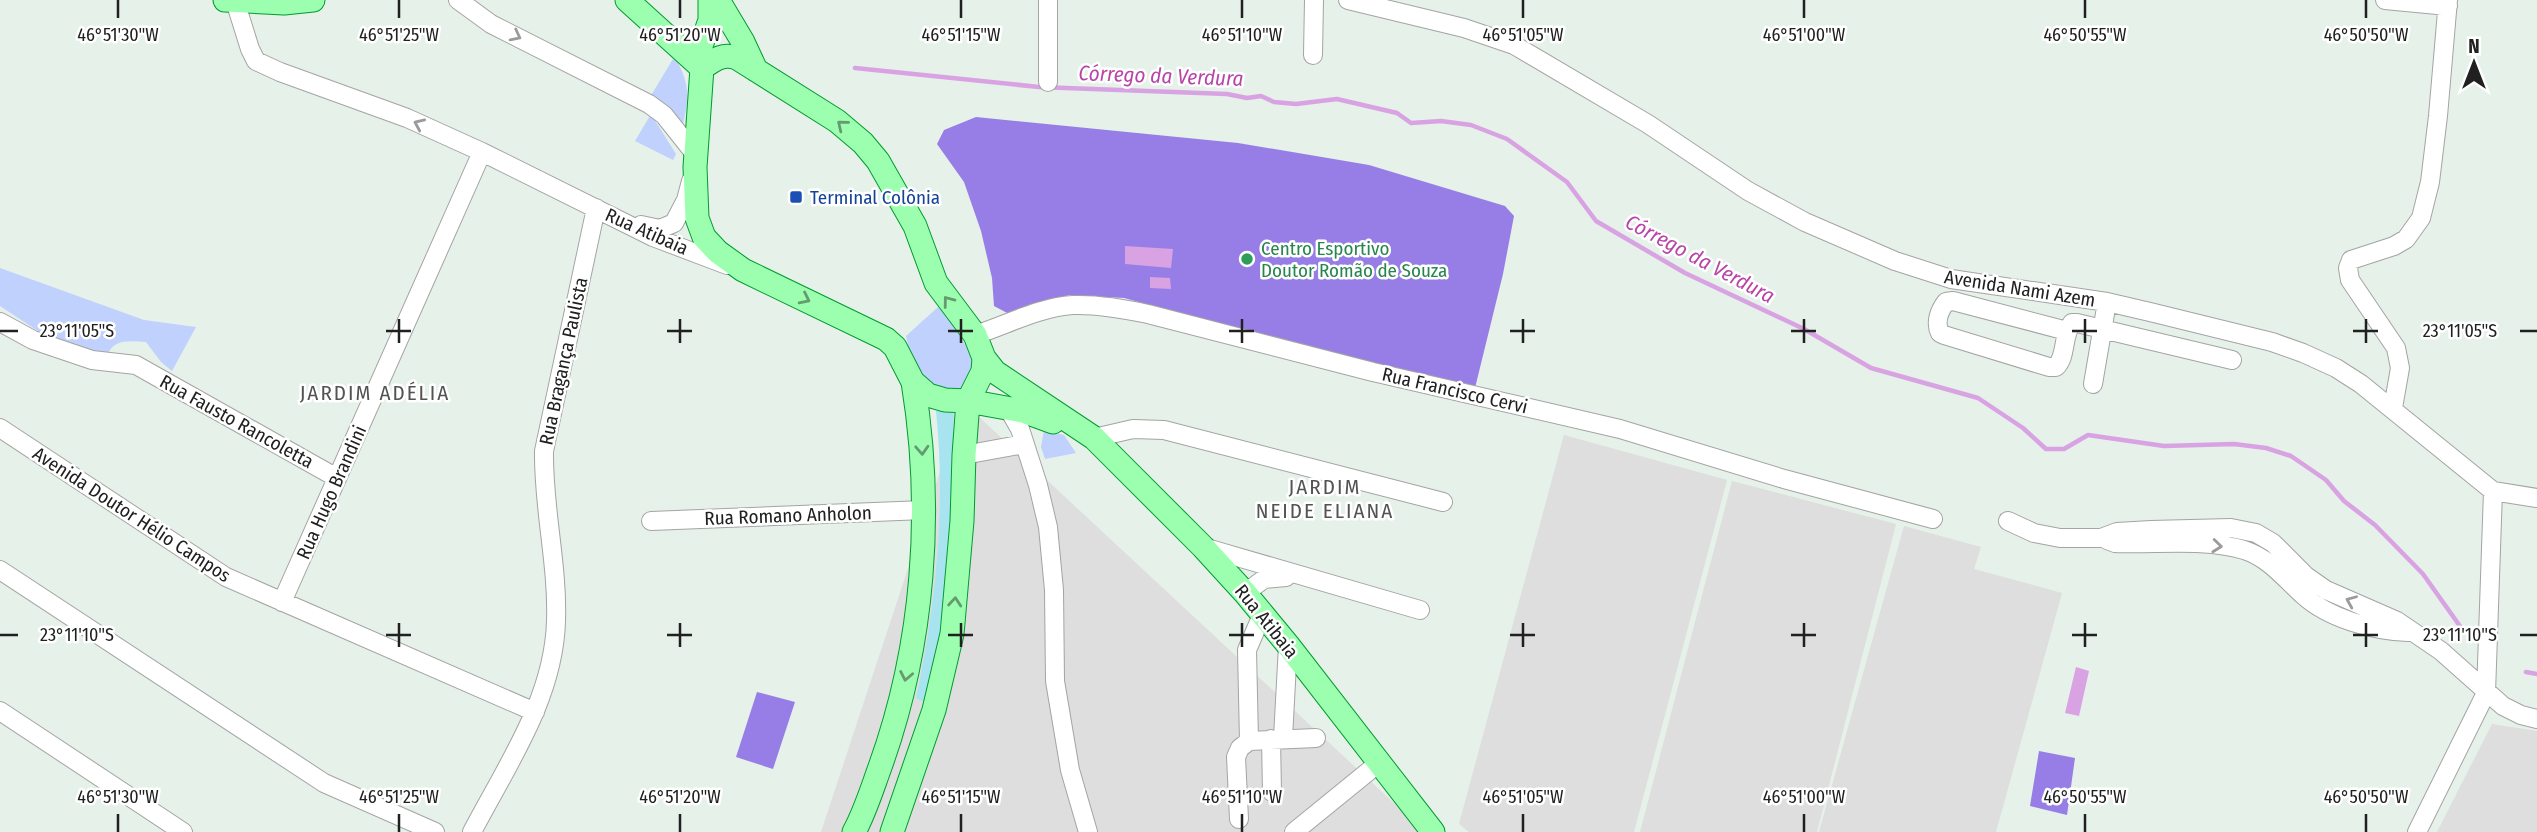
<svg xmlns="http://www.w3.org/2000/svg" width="2537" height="832" viewBox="0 0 2537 832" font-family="'Fira Sans Condensed',sans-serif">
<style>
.residential{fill:#dddedd}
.grass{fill:#a8e4ef}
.park{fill:#c0d1fe}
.pitch{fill:#977ee6}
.water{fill:#d9a2e2}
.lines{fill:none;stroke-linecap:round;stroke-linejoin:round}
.stream{stroke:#d9a2e2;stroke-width:4.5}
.minor-casing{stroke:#a4a4a4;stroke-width:20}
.major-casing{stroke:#009b2f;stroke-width:25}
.minor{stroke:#fff;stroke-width:18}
.major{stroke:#9cffb0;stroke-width:23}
.oneway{stroke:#9b9b9b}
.oneway2{stroke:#649b6f}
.ticks{fill:none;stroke:#202020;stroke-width:2.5}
.transit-dot{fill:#1a4fb4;stroke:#fff;stroke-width:2.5}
.leisure-dot{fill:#2e9e5b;stroke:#fff;stroke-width:2.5}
.labels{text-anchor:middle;stroke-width:5;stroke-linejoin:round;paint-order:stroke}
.transit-label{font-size:19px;fill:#164399;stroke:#fff;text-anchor:start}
.street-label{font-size:19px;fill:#202020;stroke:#fff}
.leisure-label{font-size:19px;fill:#27864d;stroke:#fff;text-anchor:start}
.water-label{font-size:21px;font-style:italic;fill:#b844a8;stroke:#fff}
.neighbourhood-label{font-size:21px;letter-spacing:2px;fill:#535353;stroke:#fff}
.ticks-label{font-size:18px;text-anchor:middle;fill:#202020;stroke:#fff;stroke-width:5;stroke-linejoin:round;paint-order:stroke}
</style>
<rect width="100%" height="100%" fill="#e5f1e9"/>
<!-- residential -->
<path class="residential" d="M963,402L1425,832H821Z
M1564,435L1727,480L1634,832H1469L1459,824Z
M1732,481L1896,524L1817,832H1640Z
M1904,526L1981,547L1974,569L2062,593L1996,832H1819Z
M2492,724L2537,731V832H2437Z"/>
<!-- grass -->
<path class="grass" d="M954,409L950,556L941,628L928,704L916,698C936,605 946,507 936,411Z"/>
<!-- park -->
<path class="park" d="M673,59L677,61C693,91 687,103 681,134L650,97Z
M651,114L676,154L673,160L635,141Z
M0,268L144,320L196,327L172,371L161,362L146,342C130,341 113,338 107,356L41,333L0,306Z
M938,307C956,323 962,345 979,363L961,392L937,395L912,362L906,336Z
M1044,430L1064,435L1076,453L1045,459L1041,447Z"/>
<!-- pitch -->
<path class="pitch" d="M976,117L1238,143L1369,165L1505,206L1514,216L1503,274L1475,388L1272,338L1124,298L1069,295L1011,315L994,306L992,278L981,231L964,182L937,144L944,130Z
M757,692L795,702L773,769L736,757Z
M2039,751L2075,758L2067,815L2030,806Z"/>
<!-- water -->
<path class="water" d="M1125,246L1173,249L1171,268L1125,264Z
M1150,277L1170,278L1171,289L1150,288Z
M2076,667L2089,671L2079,716L2065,713Z"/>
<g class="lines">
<!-- stream -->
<path class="stream" d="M855,68L1039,87L1227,94L1247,98L1261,96L1274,102L1296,104L1337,99L1397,113L1411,123L1441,121L1471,125L1507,139L1567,182L1596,221L1685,273L1804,329L1871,368L1978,398L2023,428L2046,449H2064L2088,435L2164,446L2234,444L2266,448L2291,456L2326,480L2344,501L2375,525L2423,574L2462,629
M2526,672L2537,674"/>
<!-- minor casing -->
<g class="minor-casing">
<path id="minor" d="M458,0L491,24L649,104L664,115L695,154
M1348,0L1464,28L1514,45L1648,124L1748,191L1805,222L1895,261L1951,279L2107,302L2150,312L2272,342L2303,353L2336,368L2361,384L2493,491L2537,498
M2385,0L2448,6
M235,1L250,49L256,61L280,72L407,118L482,152L653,237L727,265
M1313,55L1314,0
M1048,82V0
M641,225L660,229L674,223L686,200L691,181
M0,322L33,340L92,360L136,365L337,478
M2067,331L1953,301L1946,302C1939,311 1935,323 1940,333L1944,335L2049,367H2056C2067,356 2062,336 2072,323H2077L2232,360
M975,335C1006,325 1040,307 1073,305C1098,304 1124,309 1148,314L1373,372L1620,429L1784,479L1933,519
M2093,384L2107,302
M1008,408L1020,429L1038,485L1048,527L1054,590L1055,681L1070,770L1088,832
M2393,408L2400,368L2396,348L2350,280L2348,268L2351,260L2394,246L2406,239L2421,218L2430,182L2438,116L2448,0
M0,428L226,577L535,712
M1094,438L1133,429L1164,430L1443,502
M964,455L1024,444
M651,521L924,510
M2008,521L2034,533L2060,538H2101L2117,532L2151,530L2231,528L2256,533L2273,543L2306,576L2326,590L2397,621L2441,651L2503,706L2521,715L2537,719
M2107,540L2115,543C2156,545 2203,538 2244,550C2269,558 2284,578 2303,595C2328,618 2373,631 2408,632
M1203,547L1420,610
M0,570L324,783L435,832
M1245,593L1264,579L1286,577
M282,602L482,152
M0,711L183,832
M1283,738L1288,645
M1271,739L1272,792
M1249,741L1316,738
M1239,819L1236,757L1240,748L1249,741L1247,650L1262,615
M472,832C507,765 554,698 556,621C558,564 543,508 544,451L596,208
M1294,832L1380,762
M2417,832L2486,693L2493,491"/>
</g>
<!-- major casing -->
<g class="major-casing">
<path id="major" d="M225,0L284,3L313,0
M627,0L702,68
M718,0L743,42L756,70
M682,49H693L701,46L710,20V0
M702,68C714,60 722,53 737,58L837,121L863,143L878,161L915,226L936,283L975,335L984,358L995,372L1094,438L1203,547L1245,593L1288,645L1433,832
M702,68L695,167L697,218L704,237L718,252L743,270L886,339L895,347L913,382L928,395L945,400L968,401L1023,411L1053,422
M854,832C865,812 872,789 880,767C924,645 934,510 913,382
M892,832L934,710L952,634L962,521L964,455L968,401L983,371L984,358"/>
</g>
<!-- minor -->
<use href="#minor" class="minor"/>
<!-- major -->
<use href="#major" class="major"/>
</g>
<!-- one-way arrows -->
<defs><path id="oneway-chevron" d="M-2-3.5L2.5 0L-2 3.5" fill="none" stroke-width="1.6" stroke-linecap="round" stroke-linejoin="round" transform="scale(1.75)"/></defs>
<g class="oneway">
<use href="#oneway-chevron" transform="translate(516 36) rotate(27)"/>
<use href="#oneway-chevron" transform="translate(419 124) rotate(-156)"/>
<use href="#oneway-chevron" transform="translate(2217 546) rotate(6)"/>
<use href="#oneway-chevron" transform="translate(2351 601) rotate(-157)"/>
</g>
<g class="oneway2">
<use href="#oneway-chevron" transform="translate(842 125) rotate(-141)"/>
<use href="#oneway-chevron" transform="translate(805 299) rotate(26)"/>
<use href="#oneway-chevron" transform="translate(948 301) rotate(-127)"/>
<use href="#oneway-chevron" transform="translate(922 450) rotate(87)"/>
<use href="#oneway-chevron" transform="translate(955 602) rotate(-85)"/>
<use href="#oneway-chevron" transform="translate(906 676) rotate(101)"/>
</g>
<!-- ticks -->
<path class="ticks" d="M118,0V18M399,0V18M680,0V18M961,0V18M1242,0V18M1523,0V18M1804,0V18M2085,0V18M2366,0V18M399,319V343M680,319V343M961,319V343M1242,319V343M1523,319V343M1804,319V343M2085,319V343M2366,319V343M0,331H18M386,331H411M667,331H692M948,331H973M1229,331H1254M1510,331H1535M1791,331H1816M2072,331H2097M2353,331H2378M2520,331H2537M399,623V647M680,623V647M961,623V647M1242,623V647M1523,623V647M1804,623V647M2085,623V647M2366,623V647M0,635H18M386,635H411M667,635H692M948,635H973M1229,635H1254M1510,635H1535M1791,635H1816M2072,635H2097M2353,635H2378M2520,635H2537M118,814V832M399,814V832M680,814V832M961,814V832M1242,814V832M1523,814V832M1804,814V832M2085,814V832M2366,814V832"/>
<!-- markers -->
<rect class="transit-dot" x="789" y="190" width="14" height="14" rx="3.5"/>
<circle class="leisure-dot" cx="1247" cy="259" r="7"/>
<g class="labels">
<!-- transit labels -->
<g class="transit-label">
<text x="810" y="204">Terminal Colônia</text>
</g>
<!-- street labels -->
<g class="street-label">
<text transform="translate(647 231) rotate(24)" y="7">Rua Atibaia</text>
<text transform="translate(2020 288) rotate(9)" y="7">Avenida Nami Azem</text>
<text transform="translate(563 361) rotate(-78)" y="7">Rua Bragança Paulista</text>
<text transform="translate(1455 390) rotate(13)" y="7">Rua Francisco Cervi</text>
<text transform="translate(237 421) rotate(29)" y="7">Rua Fausto Rancoletta</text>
<text transform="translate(331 492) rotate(-66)" y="7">Rua Hugo Brandini</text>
<text transform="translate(132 514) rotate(33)" y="7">Avenida Doutor Hélio Campos</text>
<text transform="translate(788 515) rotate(-2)" y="7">Rua Romano Anholon</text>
<text transform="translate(1267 621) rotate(51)" y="7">Rua Atibaia</text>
</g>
<!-- leisure labels -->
<g class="leisure-label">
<text x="1261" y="255">Centro Esportivo<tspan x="1261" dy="22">Doutor Romão de Souza</tspan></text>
</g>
<!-- water labels -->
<g class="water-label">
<text transform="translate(1161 76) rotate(2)" y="7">Córrego da Verdura</text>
<text transform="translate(1700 259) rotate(28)" y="7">Córrego da Verdura</text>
</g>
<!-- neighbourhood labels -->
<g class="neighbourhood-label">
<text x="375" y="400">JARDIM ADÉLIA</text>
<text x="1325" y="494">JARDIM<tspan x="1325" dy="24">NEIDE ELIANA</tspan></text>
</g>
</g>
<g class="ticks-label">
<text x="118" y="41">46°51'30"W</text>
<text x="399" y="41">46°51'25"W</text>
<text x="680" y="41">46°51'20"W</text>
<text x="961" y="41">46°51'15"W</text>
<text x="1242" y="41">46°51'10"W</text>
<text x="1523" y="41">46°51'05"W</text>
<text x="1804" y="41">46°51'00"W</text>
<text x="2085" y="41">46°50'55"W</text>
<text x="2366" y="41">46°50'50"W</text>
<text x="77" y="337">23°11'05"S</text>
<text x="2460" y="337">23°11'05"S</text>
<text x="77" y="641">23°11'10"S</text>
<text x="2460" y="641">23°11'10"S</text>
<text x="118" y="803">46°51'30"W</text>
<text x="399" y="803">46°51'25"W</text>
<text x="680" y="803">46°51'20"W</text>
<text x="961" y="803">46°51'15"W</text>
<text x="1242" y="803">46°51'10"W</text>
<text x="1523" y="803">46°51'05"W</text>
<text x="1804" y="803">46°51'00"W</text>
<text x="2085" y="803">46°50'55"W</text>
<text x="2366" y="803">46°50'50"W</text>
</g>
<!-- north arrow -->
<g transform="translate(2474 63)" stroke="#ffffff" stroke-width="5" paint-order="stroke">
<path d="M0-5L12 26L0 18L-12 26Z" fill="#202020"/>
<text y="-10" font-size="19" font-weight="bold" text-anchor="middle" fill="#202020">N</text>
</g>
</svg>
